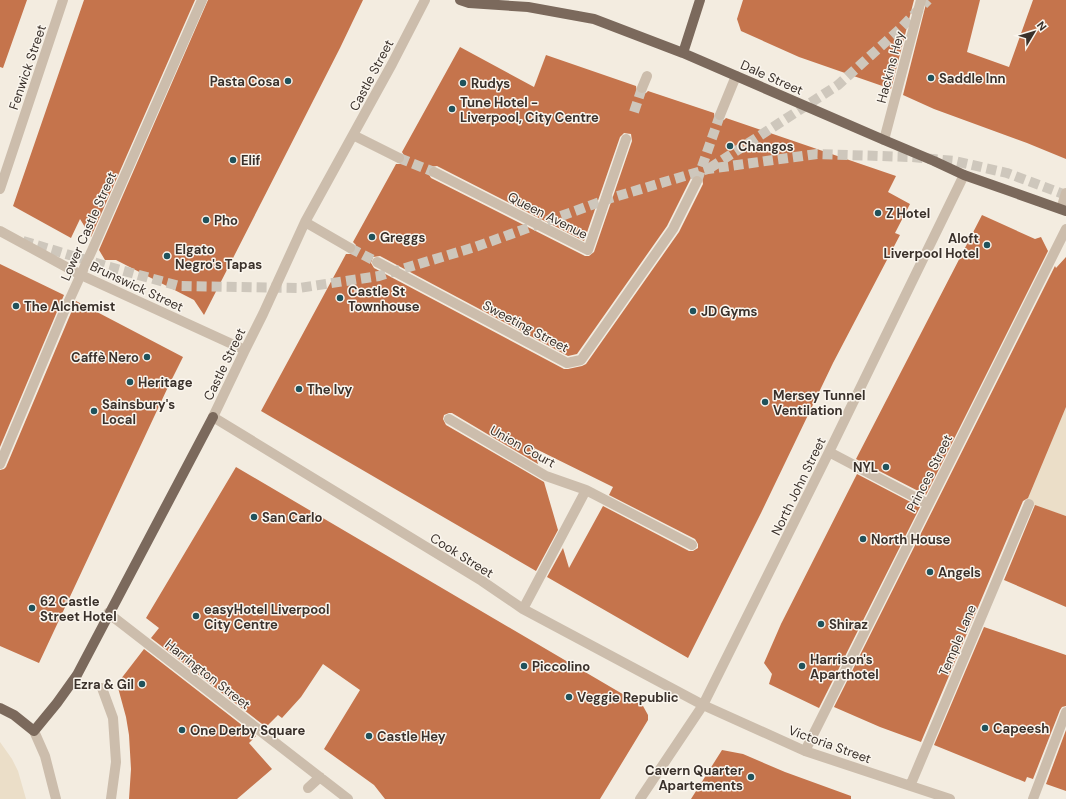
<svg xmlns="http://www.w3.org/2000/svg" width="1066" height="799" viewBox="0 0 1066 799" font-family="'DM Sans',sans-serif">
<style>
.plaza{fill:#ebdec8}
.building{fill:#c5744c;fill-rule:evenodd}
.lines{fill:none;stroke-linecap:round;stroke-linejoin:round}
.minor-tunnel{stroke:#cec7bc;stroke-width:10;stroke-dasharray:10 5;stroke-linecap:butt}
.major-tunnel{stroke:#cec7bc;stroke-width:10;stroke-dasharray:10 5;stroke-linecap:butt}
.minor{stroke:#ccbdac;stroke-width:10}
.major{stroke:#7b695c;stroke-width:10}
.poi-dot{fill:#20525b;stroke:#faf5ed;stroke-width:1.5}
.labels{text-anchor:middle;stroke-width:3;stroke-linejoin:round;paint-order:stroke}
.street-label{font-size:13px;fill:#3a312b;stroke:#faf5ed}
.poi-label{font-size:13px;font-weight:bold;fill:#3a312b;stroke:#faf5ed;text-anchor:start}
</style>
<rect width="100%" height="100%" fill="#f3ece0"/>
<!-- plaza -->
<path class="plaza" d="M1066,407V516L1025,503Z
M0,742L12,759L18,771L26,799H0Z"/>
<!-- building -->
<path class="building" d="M0,0H27L3,68L0,67Z
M84,0H195L91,237L80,219L71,238L13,206Z
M208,0H363L340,48L204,315L194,300L116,260H105L99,250Z
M743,0H914L891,89L799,57L741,31L737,19Z
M927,0H980L967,52L1009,67L1033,0H1066V159L1027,143L934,109L903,95Z
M460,47L534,87L546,55L636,86L637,92L640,94L646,93L648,91L714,113L715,119L718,121L724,120L726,118L896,176L888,192L910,204L895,233L900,235L833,363L761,513L688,658L547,577L563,548L569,568L603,506L689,551H693L698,548V544L695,539L609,495L613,487L534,448L538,464L452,413H449L444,415L443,419L446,425L544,482L558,530L536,571L261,411L346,254H353L356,251V245L353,242L396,164H400L405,161V157L402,152ZM624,133L631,134L632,141L594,252L589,256H585L431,178L428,173L430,167L437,166L584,241L620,137ZM694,175H700L702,177L703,184L679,232L586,364L582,366L568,369H564L374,268L371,263L373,257L380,256L568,356L577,354L667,226L691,178Z
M982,215L1035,239L1041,237L1048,251L926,495L856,459Z
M1066,257V407L1028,498L1023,501L921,742L880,727L834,707L1055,266L1056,268Z
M0,264L64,295L0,447Z
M76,301L183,357L168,387L39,663L0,646V470L4,469L6,467Z
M236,467L643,706L648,715V720L600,799H385L374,785L324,749L360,690L323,664L301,697L282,718L278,715L266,727L151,638L159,628L146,618Z
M857,474L920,507L819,708L769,684L772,674L764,663L781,624Z
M1035,505L1066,516V607L1004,580Z
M984,627L1066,655V706L1062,707L1060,710L1033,779L1027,777L1025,782L934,745Z
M144,649L256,736L249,743L272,769L237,799H129L131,769L129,735L126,717L117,684Z
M1066,730V791L1046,784Z
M722,750L743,754L785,772L851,796V799H691Z"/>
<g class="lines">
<!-- minor-tunnel -->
<path class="minor-tunnel" d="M634,112L642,88
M399,158L434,172
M697,181L720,115
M350,248L377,262"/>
<!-- major-tunnel -->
<path class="major-tunnel" d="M710,168L838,85L900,29L928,0
M23,241L106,266L179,286L299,288L379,276L475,247L611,198L708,169L817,154L911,157L955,161L1007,173L1066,195"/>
<!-- minor -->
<path class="minor" d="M425,0L392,64L305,222L263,314L245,350L213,417L482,581L523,609L703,705L805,751L950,799
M642,88L647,76
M720,115L736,76
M353,135L399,158
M884,140L921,0
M434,172L588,250L626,139
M0,189L63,0
M1061,209L1066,193
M305,222L350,248
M0,231L81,275L245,350
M377,262L567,363L581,360L673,229L697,181
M449,419L546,476L586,490L692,545
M829,452L928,504
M0,464L63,314L93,248L202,0
M523,609L586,490
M108,613L348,799
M102,688L113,718L116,762L111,799
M34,731L45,756L56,799
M805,751L1066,229
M910,786L1029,504
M308,788L320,777
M640,799L703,705L829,452L964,175
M1033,799L1066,712"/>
<!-- major -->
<path class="major" d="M460,0L469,3L528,7L594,19L683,53L884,140L934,161L964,175L1066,211
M683,53L700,0
M0,708L14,715L34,731L57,703L77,675L213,417"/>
</g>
<!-- markers -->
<g class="poi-dot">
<circle cx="931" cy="78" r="4"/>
<circle cx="288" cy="81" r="4"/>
<circle cx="463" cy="83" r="4"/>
<circle cx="452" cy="109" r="4"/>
<circle cx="730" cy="146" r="4"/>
<circle cx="233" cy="160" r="4"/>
<circle cx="878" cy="213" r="4"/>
<circle cx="206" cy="220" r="4"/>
<circle cx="372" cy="237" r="4"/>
<circle cx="987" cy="245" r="4"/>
<circle cx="167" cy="256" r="4"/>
<circle cx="340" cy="298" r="4"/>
<circle cx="16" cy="306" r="4"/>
<circle cx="693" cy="311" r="4"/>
<circle cx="147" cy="357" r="4"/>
<circle cx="130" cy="382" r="4"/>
<circle cx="299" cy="389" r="4"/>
<circle cx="765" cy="402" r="4"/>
<circle cx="94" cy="411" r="4"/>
<circle cx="886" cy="467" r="4"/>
<circle cx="254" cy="517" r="4"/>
<circle cx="863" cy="539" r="4"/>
<circle cx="930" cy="572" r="4"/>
<circle cx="32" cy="608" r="4"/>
<circle cx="196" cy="616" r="4"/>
<circle cx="821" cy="624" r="4"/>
<circle cx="524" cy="666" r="4"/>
<circle cx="802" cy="666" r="4"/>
<circle cx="142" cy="684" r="4"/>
<circle cx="569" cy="697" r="4"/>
<circle cx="985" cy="728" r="4"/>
<circle cx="182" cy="730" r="4"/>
<circle cx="369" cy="736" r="4"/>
<circle cx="751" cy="777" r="4"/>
</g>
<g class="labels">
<!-- street labels -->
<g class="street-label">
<text transform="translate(27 67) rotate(-71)" y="5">Fenwick Street</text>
<text transform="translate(890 67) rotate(-75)" y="5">Hackins Hey</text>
<text transform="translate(371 75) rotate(-62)" y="5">Castle Street</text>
<text transform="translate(772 77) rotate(24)" y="5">Dale Street</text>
<text transform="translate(548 215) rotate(27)" y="5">Queen Avenue</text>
<text transform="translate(88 226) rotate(-66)" y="5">Lower Castle Street</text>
<text transform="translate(137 286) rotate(25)" y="5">Brunswick Street</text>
<text transform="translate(526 326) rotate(28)" y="5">Sweeting Street</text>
<text transform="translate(224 364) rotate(-64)" y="5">Castle Street</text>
<text transform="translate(523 446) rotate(29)" y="5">Union Court</text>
<text transform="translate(929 473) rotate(-63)" y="5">Princes Street</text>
<text transform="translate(798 486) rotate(-64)" y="5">North John Street</text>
<text transform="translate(462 555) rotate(32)" y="5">Cook Street</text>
<text transform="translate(957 640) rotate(-67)" y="5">Temple Lane</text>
<text transform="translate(208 674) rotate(38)" y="5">Harrington Street</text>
<text transform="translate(830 744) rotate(20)" y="5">Victoria Street</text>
</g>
<!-- poi labels -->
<g class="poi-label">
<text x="939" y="83">Saddle Inn</text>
<text x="280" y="86" text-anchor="end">Pasta Cosa</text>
<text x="471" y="88">Rudys</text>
<text x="460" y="107">Tune Hotel -<tspan x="460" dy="15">Liverpool, City Centre</tspan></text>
<text x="738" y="151">Changos</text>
<text x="241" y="165">Elif</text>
<text x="886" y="218">Z Hotel</text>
<text x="214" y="225">Pho</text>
<text x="380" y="242">Greggs</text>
<text x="979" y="243" text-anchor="end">Aloft<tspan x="979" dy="15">Liverpool Hotel</tspan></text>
<text x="175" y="254">Elgato<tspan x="175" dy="15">Negro's Tapas</tspan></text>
<text x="348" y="296">Castle St<tspan x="348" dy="15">Townhouse</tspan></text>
<text x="24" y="311">The Alchemist</text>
<text x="701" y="316">JD Gyms</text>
<text x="139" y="362" text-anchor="end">Caffè Nero</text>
<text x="138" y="387">Heritage</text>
<text x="307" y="394">The Ivy</text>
<text x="773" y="400">Mersey Tunnel<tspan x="773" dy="15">Ventilation</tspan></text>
<text x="102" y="409">Sainsbury's<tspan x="102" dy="15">Local</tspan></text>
<text x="878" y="472" text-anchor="end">NYL</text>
<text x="262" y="522">San Carlo</text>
<text x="871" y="544">North House</text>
<text x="938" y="577">Angels</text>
<text x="40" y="606">62 Castle<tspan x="40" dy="15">Street Hotel</tspan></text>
<text x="204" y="614">easyHotel Liverpool<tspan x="204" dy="15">City Centre</tspan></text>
<text x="829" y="629">Shiraz</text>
<text x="810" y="664">Harrison's<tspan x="810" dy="15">Aparthotel</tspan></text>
<text x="532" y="671">Piccolino</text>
<text x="134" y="689" text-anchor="end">Ezra &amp; Gil</text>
<text x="577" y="702">Veggie Republic</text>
<text x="993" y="733">Capeesh</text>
<text x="190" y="735">One Derby Square</text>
<text x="377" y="741">Castle Hey</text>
<text x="743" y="775" text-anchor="end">Cavern Quarter<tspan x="743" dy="15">Apartements</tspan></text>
</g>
</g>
<!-- north arrow -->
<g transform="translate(1034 32) rotate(52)" stroke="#faf5ed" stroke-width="3" paint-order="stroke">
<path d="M0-3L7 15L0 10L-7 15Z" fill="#3a312b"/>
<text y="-6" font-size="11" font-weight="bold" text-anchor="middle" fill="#3a312b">N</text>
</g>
</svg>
